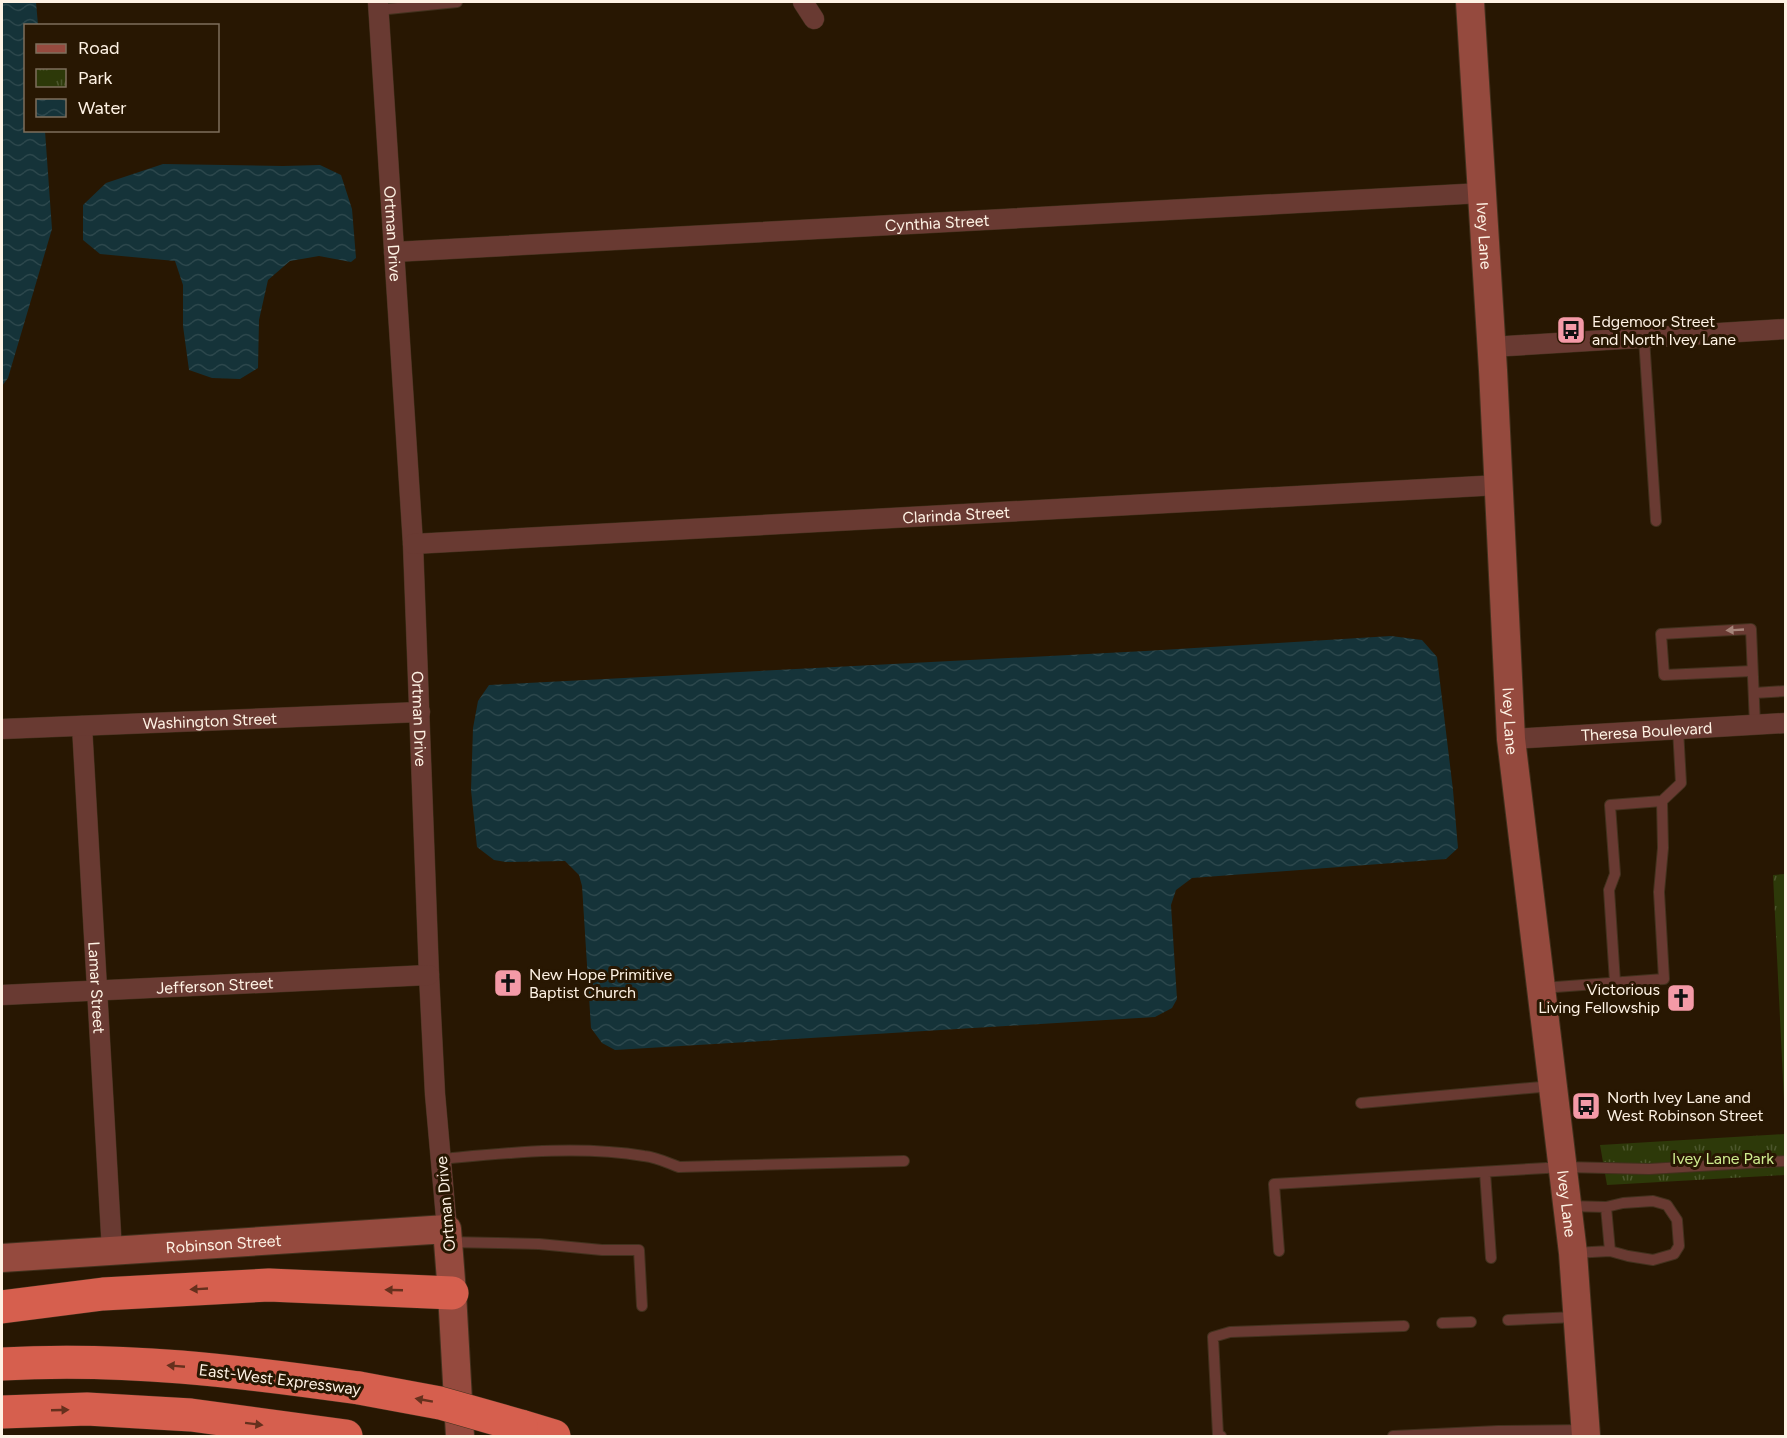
<svg xmlns="http://www.w3.org/2000/svg" width="1787" height="1438" viewBox="0 0 1787 1438" font-family="Figtree,sans-serif">
<style>
.park{fill:url(#park-tufts)}
.water{fill:url(#water-waves)}
.lines{fill:none;stroke-linecap:round;stroke-linejoin:round}
.lane-casing{stroke:#42311d;stroke-width:12}
.street-casing{stroke:#42311d;stroke-width:21}
.secondary-casing{stroke:#42311d;stroke-width:30}
.highway-casing{stroke:#42311d;stroke-width:34}
.lane{stroke:#693a32;stroke-width:10}
.street{stroke:#693a32;stroke-width:20}
.secondary{stroke:#954a3e;stroke-width:28}
.highway{stroke:#d65f4e;stroke-width:33}
.highway-bridge-casing{stroke:#42311d;stroke-width:34;stroke-linecap:butt}
.highway-bridge{stroke:#d65f4e;stroke-width:33}
.oneway{fill:#a58479}
.oneway2{fill:#65301d}
.labels{text-anchor:middle;stroke-width:6;stroke-linejoin:round;paint-order:stroke}
.street-label{font-size:16px;fill:#fef2e4;stroke:#281702}
.poi-label{font-size:16px;fill:#fef2e4;stroke:#281702;text-anchor:start}
.park-label{font-size:16px;fill:#cfec8f;stroke:#281702}
</style>
<defs>
<pattern id="park-tufts" width="24" height="20" patternUnits="userSpaceOnUse" patternTransform="scale(1.5)"><rect width="24" height="20" fill="#2d3909"/><path d="M3 7l-1-3M5 7V3M7 7l1-3M15 17l-1-3M17 17v-4M19 17l1-3" fill="none" stroke="#4c562d"/></pattern>
<pattern id="water-waves" width="16" height="10" patternUnits="userSpaceOnUse" patternTransform="scale(1.5)"><rect width="16" height="10" fill="#153339"/><path d="M0 5q4-4 8 0t8 0" fill="none" stroke="#2c474c"/></pattern>
</defs>
<rect width="100%" height="100%" fill="#281702"/>
<!-- park -->
<path class="park" d="M1785,874H1786L1785,1121L1773,875Z
M1785,1134V1175L1607,1185L1600,1145Z"/>
<!-- water -->
<path class="water" d="M2,2H36L38,25L26,26V130L45,131L52,229L8,378L2,386Z
M163,164L283,166L320,165L341,175L352,209L356,258L351,262L319,256L290,261L268,280L259,320L258,368L240,379L212,378L189,370L183,326V285L175,261L100,254L83,240V205L106,183Z
M1391,636L1422,640L1437,657L1453,790L1458,848L1446,859L1192,878L1176,890L1171,905L1177,999L1172,1008L1155,1017L615,1050L602,1043L591,1028L582,886L579,875L565,861L506,862L494,860L477,847L471,790L473,728L478,701L489,685L1145,651Z"/>
<g class="lines">
<!-- lane casing -->
<g class="lane-casing">
<path id="lane" d="M378,10L457,2
M1644,338L1656,521
M1752,671L1664,675L1661,634L1751,629L1755,725
M1754,693L1786,691
M1615,982L1609,890L1615,874L1610,805L1662,801
M1542,988L1664,979L1659,892L1663,848L1662,801L1681,783L1678,729
M1361,1103L1552,1086
M441,1159C508,1153 577,1145 644,1156C656,1157 668,1163 679,1167L904,1161
M1485,1172L1491,1258
M1568,1206L1606,1207L1623,1203L1653,1201L1667,1205L1677,1220L1679,1246L1674,1254L1653,1260L1628,1256L1610,1251L1574,1253
M1606,1207L1610,1251
M448,1242L539,1244L602,1250H639L642,1306
M1279,1251L1274,1184L1564,1167L1649,1169L1786,1161
M1508,1320L1576,1317
M1442,1323L1471,1322
M1221,1436L1218,1435L1213,1337L1230,1332L1404,1326
M1393,1436L1498,1431L1585,1430"/>
</g>
<!-- street casing -->
<g class="street-casing">
<g id="street">
<path id="s1" d="M378,2L413,544L429,975L435,1094L447,1229"/>
<path d="M803,2L814,19"/>
<path id="s2" d="M394,252L1482,193"/>
<path d="M1491,347L1786,329"/>
<path id="s3" d="M413,544L1499,485"/>
<path id="s4" d="M82,726L112,1251"/>
<path id="s5" d="M2,729L420,712"/>
<path id="s6" d="M1511,739L1786,723"/>
<path id="s7" d="M2,995L429,975"/>
</g>
</g>
<!-- secondary casing -->
<g class="secondary-casing">
<g id="secondary">
<path id="s8" d="M1470,2L1493,370L1511,739L1573,1253L1586,1436"/>
<path id="s9" d="M2,1258L447,1229L452,1293L460,1436"/>
</g>
</g>
<!-- highway casing -->
<g class="highway-casing">
<path id="highway" d="M2,1307L103,1294L269,1285L452,1293
M2,1364C123,1357 239,1371 359,1388
M2,1412L87,1409L191,1415L346,1436
M521,1426L554,1436"/>
</g>
<!-- lane -->
<use href="#lane" class="lane"/>
<!-- street -->
<use href="#street" class="street"/>
<!-- secondary -->
<use href="#secondary" class="secondary"/>
<!-- highway -->
<use href="#highway" class="highway"/>
<!-- highway-bridge casing -->
<g class="highway-bridge-casing">
<path id="highway-bridge" d="M359,1388L440,1403L521,1426"/>
</g>
<!-- highway-bridge -->
<use href="#highway-bridge" class="highway-bridge"/>
</g>
<!-- one-way arrows -->
<defs><path id="oneway-solid" d="M-6-.8H1V-3.2L6.5 0L1 3.2V.8H-6Z" transform="scale(1.5)"/></defs>
<use class="oneway" href="#oneway-solid" transform="translate(1735 630) rotate(177)"/>
<g class="oneway2">
<use href="#oneway-solid" transform="translate(199 1289) rotate(177)"/>
<use href="#oneway-solid" transform="translate(394 1290) rotate(-178)"/>
<use href="#oneway-solid" transform="translate(176 1366) rotate(-175)"/>
<use href="#oneway-solid" transform="translate(424 1400) rotate(-170)"/>
<use href="#oneway-solid" transform="translate(60 1410) rotate(-2)"/>
<use href="#oneway-solid" transform="translate(254 1424) rotate(7)"/>
</g>
<!-- icons -->
<defs>
<g id="bus-square" transform="scale(1.5)"><rect x="-9" y="-9" width="18" height="18" rx="4" fill="#f49aa7" stroke="#281702"/><path d="M-5-6H5V4H4V6H2V4H-2V6H-4V4H-5ZM-3.5-4V0h7V-4ZM-3.5 1.2v1.5H-2V1.2ZM2 1.2v1.5H3.5V1.2Z" fill="#111"/></g>
<g id="church-square" transform="scale(1.5)"><rect x="-9" y="-9" width="18" height="18" rx="4" fill="#f49aa7" stroke="#281702"/><path d="M-1.2-6h2.4v3.5h3.3v2.4h-3.3V6h-2.4V-.1h-3.3v-2.4h3.3Z" fill="#111"/></g>
</defs>
<g fill-rule="evenodd">
<use href="#bus-square" x="1571" y="330"/>
<use href="#church-square" x="508" y="983"/>
<use href="#church-square" x="1681" y="998"/>
<use href="#bus-square" x="1586" y="1106"/>
</g>
<g class="labels">
<!-- street labels -->
<g class="street-label">
<text dy="6" stroke="none"><textPath href="#s2" startOffset="544">Cynthia Street</textPath></text>
<text dy="6" stroke="none"><textPath href="#s1" startOffset="232">Ortman Drive</textPath></text>
<text dy="6" stroke="none"><textPath href="#s8" startOffset="234">Ivey Lane</textPath></text>
<text dy="6" stroke="none"><textPath href="#s3" startOffset="544">Clarinda Street</textPath></text>
<text dy="6" stroke="none"><textPath href="#s1" startOffset="718">Ortman Drive</textPath></text>
<text dy="6" stroke="none"><textPath href="#s5" startOffset="208">Washington Street</textPath></text>
<text dy="6" stroke="none"><textPath href="#s8" startOffset="720">Ivey Lane</textPath></text>
<text dy="6" stroke="none"><textPath href="#s6" startOffset="136">Theresa Boulevard</textPath></text>
<text dy="6" stroke="none"><textPath href="#s7" startOffset="213">Jefferson Street</textPath></text>
<text dy="6" stroke="none"><textPath href="#s4" startOffset="262">Lamar Street</textPath></text>
<text dy="6" stroke="none"><textPath href="#s8" startOffset="1206">Ivey Lane</textPath></text>
<text transform="translate(445 1204) rotate(-95)" y="6">Ortman Drive</text>
<text dy="6" stroke="none"><textPath href="#s9" startOffset="222">Robinson Street</textPath></text>
<text transform="translate(280 1379) rotate(7)" y="6">East-West Expressway</text>
</g>
<!-- poi labels -->
<g class="poi-label">
<text x="1592" y="327">Edgemoor Street<tspan x="1592" dy="18">and North Ivey Lane</tspan></text>
<text x="529" y="980">New Hope Primitive<tspan x="529" dy="18">Baptist Church</tspan></text>
<text x="1660" y="995" text-anchor="end">Victorious<tspan x="1660" dy="18">Living Fellowship</tspan></text>
<text x="1607" y="1103">North Ivey Lane and<tspan x="1607" dy="18">West Robinson Street</tspan></text>
</g>
<!-- park labels -->
<g class="park-label">
<text x="1723" y="1164">Ivey Lane Park</text>
</g>
</g>
<!-- border -->
<rect width="1787" height="1438" fill="none" stroke="#fef2e4" stroke-width="6"/>
<!-- legend -->
<rect x="24" y="24" width="195" height="108" fill="#281702" stroke="#7e6f5c" stroke-width="1.5"/>
<rect x="36" y="44" width="30" height="9" fill="#954a3e" stroke="#7e6f5c" stroke-width="1.5"/>
<text x="78" y="54" font-size="18" fill="#fef2e4">Road</text>
<rect x="36" y="69" width="30" height="18" fill="url(#park-tufts)" stroke="#7e6f5c" stroke-width="1.5"/>
<text x="78" y="84" font-size="18" fill="#fef2e4">Park</text>
<rect x="36" y="99" width="30" height="18" fill="url(#water-waves)" stroke="#7e6f5c" stroke-width="1.5"/>
<text x="78" y="114" font-size="18" fill="#fef2e4">Water</text>
</svg>
